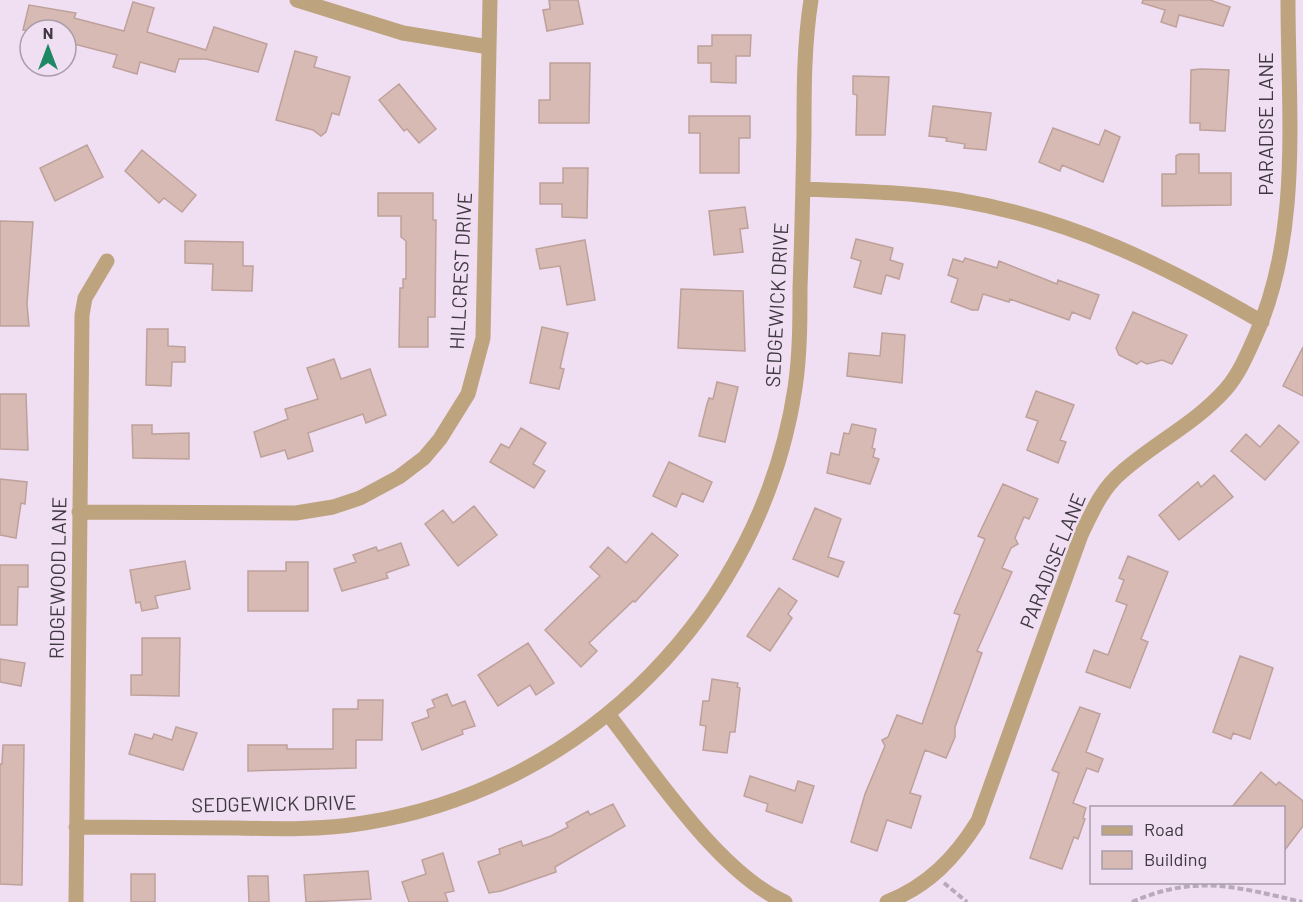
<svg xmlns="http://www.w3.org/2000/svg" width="1303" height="902" viewBox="0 0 1303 902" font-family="Barlow,sans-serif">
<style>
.building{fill:#d7bab3;stroke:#bda19a;stroke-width:1.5}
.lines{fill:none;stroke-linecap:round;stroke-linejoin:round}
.path{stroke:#b9aabb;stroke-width:4;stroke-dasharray:6 3;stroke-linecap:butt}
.street{stroke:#bda47f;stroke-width:15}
.labels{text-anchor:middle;stroke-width:5;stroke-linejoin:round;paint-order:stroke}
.street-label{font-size:20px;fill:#3f3840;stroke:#f0def3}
</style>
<rect width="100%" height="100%" fill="#f0def3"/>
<!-- building -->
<path class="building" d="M549,0H578L583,24L547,31L543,10L550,9Z
M1143,0H1210L1230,7L1223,26L1179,15L1176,27L1161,22L1165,10L1142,3Z
M133,2L154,8L147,32L206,50L214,27L267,44L258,72L206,59H179L175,72L140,62L137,74L113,67L117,55L66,42V30H23L29,5L76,13L74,18L124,31Z
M712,35H751L750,56H736V83L711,82V63H698V46H712Z
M295,51L317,57L314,67L350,77L339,115L332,113L326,132L321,136L313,130L276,120Z
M550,63H590L589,123H539V100H550Z
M1201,69L1229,70L1225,131L1200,130V123H1190L1191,70Z
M853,76L889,77L885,135H856L857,95L853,94Z
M399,84L436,129L419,143L407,129L404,131L379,100Z
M933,106L991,113L986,150L964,148L965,144L946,141L947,138L929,136Z
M689,116H750V138H739V173H700V133H689Z
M1053,128L1099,145L1105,130L1120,137L1103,182L1062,165L1060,171L1039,162Z
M87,145L103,177L55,201L40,168Z
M142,150L196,195L182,212L164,198L159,203L125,171Z
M1179,154H1199V173H1231V205L1162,206V174H1176V156Z
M563,168H588L587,218L562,217V204H540V183H563Z
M378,193H433V220H436L435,317H428V347H399L400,288H403V279H406V241L401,237V216H378Z
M745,207L748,228L740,229L743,252L714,255L709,211Z
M0,221L33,222L27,304L29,326H0Z
M856,239L893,248L890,260L903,264L899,279L886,275L881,294L854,287L861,261L851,258Z
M585,240L595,300L567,305L560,266L540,269L536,249Z
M185,241L243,242V266H253L252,291L212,290L213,264L185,263Z
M965,258L997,268L999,261L1057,284L1058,280L1099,295L1090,319L1072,312L1069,320L1010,299L1009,302L983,294L978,310H972L951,302L958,279L948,275L953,259L963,262Z
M681,289L743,291L745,351L678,348Z
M1133,312L1187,335L1172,364L1162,360L1147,364L1141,361L1137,364L1119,355L1116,348Z
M542,327L568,333L560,368L564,369L559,389L530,383Z
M147,329H168V346L185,347V362H172L171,386L146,385Z
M882,333L905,335L902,383L847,376L849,353L880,356Z
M1303,347V396L1283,386Z
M334,359L341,379L370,369L386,415L366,423L363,414L308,433L313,451L288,459L285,450L261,457L254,432L288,419L285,409L318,399L307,368Z
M717,382L738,387L725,442L699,436L707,404L709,398L713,399Z
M1036,391L1074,405L1060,440L1066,442L1058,463L1027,450L1038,421L1026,417Z
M0,394H26L28,450L0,449Z
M852,424L876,429L872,448L875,449L873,457L879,459L870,484L827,473L831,453L839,455L844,433L849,434Z
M132,425H152V434L189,433V459L133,458Z
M1279,425L1299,442L1265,480L1231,451L1246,434L1260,447Z
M521,428L546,443L533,464L545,471L534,488L490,462L501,444L509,448Z
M669,462L712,482L703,502L682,493L676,507L653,496Z
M1214,475L1233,497L1179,540L1159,515L1198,482L1201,487Z
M0,479L27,482L25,504L21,503L16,538L0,535Z
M1003,484L1038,499L1029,519L1024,517L1015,538L1018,544L1011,548L1002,568L1012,572L977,651L982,653L955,727V737L946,758L925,750L910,793L921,796L911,828L887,820L877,851L851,842L865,794L885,746L882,740L888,737L897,715L922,724L960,615L954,613L985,539L978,536Z
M474,506L497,535L458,566L425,524L443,510L453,523Z
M815,508L841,519L828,557L844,562L838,577L793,559Z
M652,533L678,555L635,602L633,601L589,643L597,651L581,667L545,630L600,576L590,567L608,547L626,563Z
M401,543L409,565L386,573L388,578L342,591L334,569L356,562L353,555L376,547L378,551Z
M1128,556L1168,572L1141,639L1148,642L1130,688L1086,672L1094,650L1108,655L1127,605L1116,601L1124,580L1119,578Z
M185,561L190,589L155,596L158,608L142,611L140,602L136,603L130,570Z
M286,562H308V611H248V571H286Z
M0,565H28V587H18L17,625H0Z
M779,588L797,601L788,614L792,618L770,651L747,636Z
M142,638H180L179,696L131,695V675H142Z
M528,643L554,683L536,695L530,685L498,706L478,675Z
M1240,656L1273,668L1250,739L1233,733L1231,739L1213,732Z
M0,659L25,663L21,686L0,682Z
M712,679L738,683L737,687L740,688L735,732H730L727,753L703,750L706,726L700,725L703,701H709Z
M447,694L452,706L465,701L475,726L462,730L463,734L422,750L412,723L429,717L427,710L435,707L432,700Z
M358,700H383L382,740H356V768L248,771V745H287V749H333V709H358Z
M1080,707L1100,714L1086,752L1103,759L1098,772L1087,768L1073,803L1086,808L1083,818L1085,819L1078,839L1074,837L1062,869L1030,858L1059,773L1052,770Z
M176,727L197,733L183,770L129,754L135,734L152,739L154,734L172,740Z
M3,745H24L22,885L0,884V764H2Z
M1261,772L1276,785L1279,782L1303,801V826L1284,851V807H1232Z
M750,776L795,791L798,781L814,786L802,823L766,811L768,804L744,796Z
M613,804L625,826L555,867L556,872L501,891L489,893L478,862L500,854L499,849L521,841L523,846L551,836L568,827L566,823L588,811L590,815Z
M443,853L454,891L445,893L448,902H409L402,882L426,874L422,860Z
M368,871L371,899L306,902L304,875Z
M131,874H155V902H131Z
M248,876H268L269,902H249Z"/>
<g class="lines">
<!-- path -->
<path class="path" d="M944,883L967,902
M1132,902C1196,874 1237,887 1302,902"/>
<!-- street -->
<path class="street" d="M297,0L403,33L489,47
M803,189C855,191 907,192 958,200C1071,219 1164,265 1262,322
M79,512L296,513L333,507L360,498L399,477L424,458L440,439L468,394L483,338L490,0
M608,714C653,772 719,873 785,902
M76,827C130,827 183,828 237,828C279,829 322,830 364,823C585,789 762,608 795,388C800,355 800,321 800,288C802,236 803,185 804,134C804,89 804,44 811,0
M76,902L82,315L85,298L107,261
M887,902C928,886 955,858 978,821L1081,535C1092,512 1102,488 1123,471C1156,442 1196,423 1226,389C1239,374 1247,355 1255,337C1302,233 1288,112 1288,0"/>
</g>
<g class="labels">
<!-- street labels -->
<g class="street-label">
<text transform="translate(1266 124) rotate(-90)" y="7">PARADISE LANE</text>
<text transform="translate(461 271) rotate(-87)" y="7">HILLCREST DRIVE</text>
<text transform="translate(777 305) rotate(-87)" y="7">SEDGEWICK DRIVE</text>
<text transform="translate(1053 561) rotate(-68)" y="7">PARADISE LANE</text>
<text transform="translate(58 578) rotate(-89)" y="7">RIDGEWOOD LANE</text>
<text transform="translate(274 804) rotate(-1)" y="7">SEDGEWICK DRIVE</text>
</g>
</g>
<!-- legend -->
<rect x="1090" y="806" width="195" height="78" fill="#f0def3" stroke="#a99cab" stroke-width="1.5"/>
<rect x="1102" y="826" width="30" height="9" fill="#bda47f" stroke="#a99cab" stroke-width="1.5"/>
<text x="1144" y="836" font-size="18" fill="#3f3840">Road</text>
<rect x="1102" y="851" width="30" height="18" fill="#d7bab3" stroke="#a99cab" stroke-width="1.5"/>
<text x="1144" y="866" font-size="18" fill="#3f3840">Building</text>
<!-- north arrow -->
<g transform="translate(48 48)"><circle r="28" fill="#f0def3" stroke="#a99cab" stroke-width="1.5"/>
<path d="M0-4.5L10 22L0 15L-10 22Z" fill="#1e8865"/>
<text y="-9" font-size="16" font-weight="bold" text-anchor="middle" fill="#3f3840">N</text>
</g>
</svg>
